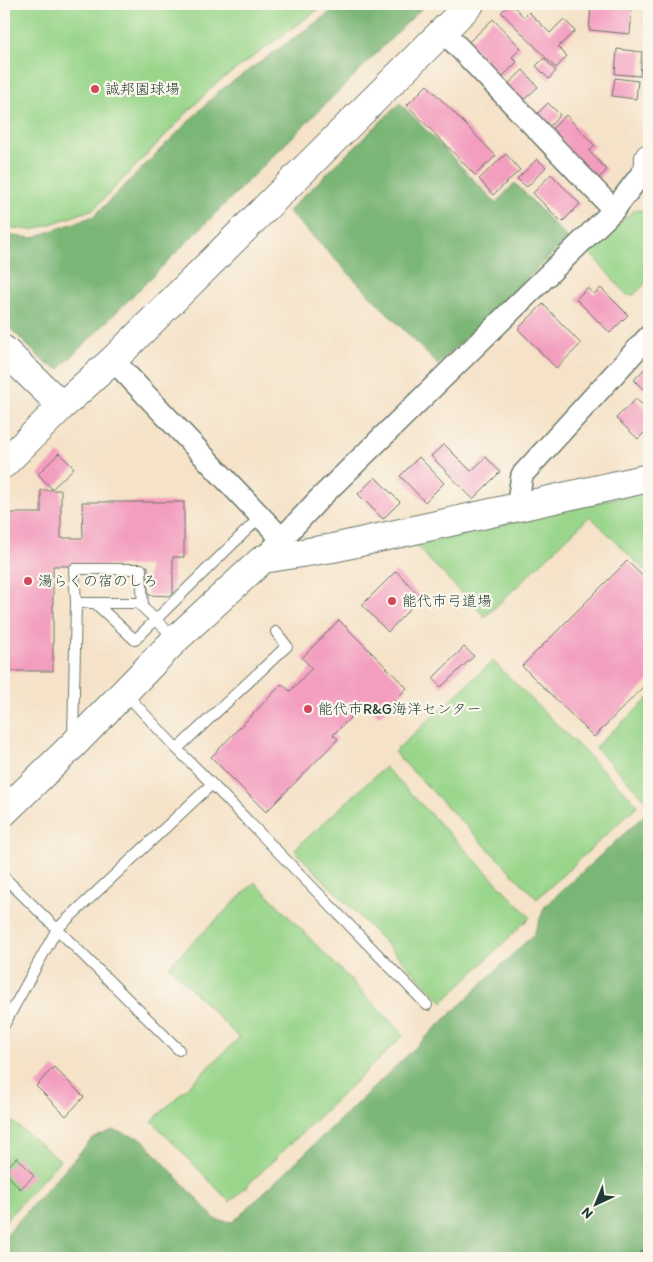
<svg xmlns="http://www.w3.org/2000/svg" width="653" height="1262" viewBox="0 0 653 1262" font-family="Itim,'Klee One',sans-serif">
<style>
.green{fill:#99d58a;stroke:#5c895f}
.forest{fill:#7ab676;stroke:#4c7a55}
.building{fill:#f39ebf}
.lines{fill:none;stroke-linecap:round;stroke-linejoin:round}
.lane-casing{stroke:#6a7768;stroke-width:12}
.street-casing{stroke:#6a7768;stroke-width:24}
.secondary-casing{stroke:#6a7768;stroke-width:30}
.path{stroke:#6a7768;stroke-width:3;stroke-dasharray:4 4;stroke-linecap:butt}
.lane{stroke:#fff;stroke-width:10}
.street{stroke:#fff;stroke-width:21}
.secondary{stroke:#fff;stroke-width:28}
.poi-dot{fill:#d1495b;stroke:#fbf7ec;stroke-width:2}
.labels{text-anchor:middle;stroke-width:4.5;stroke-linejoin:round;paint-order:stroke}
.poi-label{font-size:15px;fill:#1f3d34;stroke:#fbf7ec;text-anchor:start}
</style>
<rect width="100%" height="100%" fill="#fbf7ec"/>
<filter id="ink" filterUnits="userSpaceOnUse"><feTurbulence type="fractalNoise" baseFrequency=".02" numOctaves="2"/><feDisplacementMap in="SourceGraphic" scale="10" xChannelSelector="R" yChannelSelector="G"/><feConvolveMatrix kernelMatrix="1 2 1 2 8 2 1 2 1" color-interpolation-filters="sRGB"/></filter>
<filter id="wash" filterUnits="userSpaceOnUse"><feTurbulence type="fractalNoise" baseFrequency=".0096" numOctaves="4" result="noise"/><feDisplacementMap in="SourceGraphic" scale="20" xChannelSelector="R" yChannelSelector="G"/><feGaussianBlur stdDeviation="1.12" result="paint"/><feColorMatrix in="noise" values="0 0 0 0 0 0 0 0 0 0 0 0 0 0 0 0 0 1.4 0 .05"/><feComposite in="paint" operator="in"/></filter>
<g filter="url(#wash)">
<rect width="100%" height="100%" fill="#f5e2c8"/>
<!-- green -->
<path class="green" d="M4,4H326L214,85L94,209L33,230L4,227Z
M635,209L649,213V279L634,295H627L589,252Z
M649,490V575L590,516L485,617L415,545Z
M493,661L638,805L537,899L394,752Z
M649,698V797L646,800L595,747Z
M385,767L530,917L443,1002L294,850Z
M255,882L404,1035L230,1202L152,1121L239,1038L169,966Z
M4,1115L60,1160L4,1222Z"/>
<!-- forest -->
<path class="forest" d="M342,4H426L59,369L45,363L4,322V235L32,238L94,216L218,92Z
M400,103L496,203L515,183L568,239L438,365L288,211Z
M649,811V1258H4V1237L92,1139L113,1130L142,1139L216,1220L233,1222L534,934L545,906Z"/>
<g id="blocks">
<!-- building -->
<path class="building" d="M511,4L524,17L529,12L550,33L564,19L575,31L558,47L567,56L556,68L501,12Z
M591,6L632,9L630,34L589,30Z
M493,19L521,48L512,57L517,62L502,77L469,42Z
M617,49L642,52L640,76L615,74Z
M544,58L556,71L549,79L536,66Z
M523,70L538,87L518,105L503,89Z
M615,78L638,81L636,99L612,96Z
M427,85L496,156L475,175L407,105Z
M548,103L560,115L545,131L532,119Z
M566,115L595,146L589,151L607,170L593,184L547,134Z
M506,154L520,170L493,195L479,179Z
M537,159L546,167L527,187L517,179Z
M551,174L580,204L562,222L533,193Z
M587,288L594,294L601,288L628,315L610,333L576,299Z
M543,304L581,344L556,368L518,329Z
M649,364V395L634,380Z
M636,399L647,409L649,406V428L638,439L616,418Z
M444,444L471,471L486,457L500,472L473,499L431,456Z
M59,453L74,468L52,489L38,474Z
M419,457L444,483L425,502L400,476Z
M375,477L400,502L383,519L358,494Z
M41,490H61V538H83L82,502H184V557H173V596L148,595V566H53V671H4V513H41Z
M627,561L649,582V681L594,737L522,666Z
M396,571L421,597L388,632L362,605Z
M339,620L407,688L379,716L365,703L333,735L338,739L266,812L211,757L282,684L290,691L312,668L302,658Z
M464,647L474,656L441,687L433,678Z
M54,1067L84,1097L66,1116L36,1086Z
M17,1157L34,1176L20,1189L4,1171Z"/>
</g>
</g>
<g filter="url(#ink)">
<use href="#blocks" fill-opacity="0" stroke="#6a7768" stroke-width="1"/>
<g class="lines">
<!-- lane casing -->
<g class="lane-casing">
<path id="lane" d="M76,603L74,569H141L143,607
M95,603L135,640L261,516
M73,737L76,603H138L176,639
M177,749L287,646L276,632
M212,784L427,1005
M4,877L57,929L212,784L177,749L126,694
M4,1025L57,929L179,1050"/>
</g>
<!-- street casing -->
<g class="street-casing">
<path id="street" d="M443,31L614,210
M113,360L282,539
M517,508L522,475L649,336
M263,559L320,498L614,210L649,164"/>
</g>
<!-- secondary casing -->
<g class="secondary-casing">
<path id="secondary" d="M649,158V167
M4,350L62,406
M4,464L62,406L113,360L470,4
M4,812L72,746L176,639L263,559L333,548L649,478"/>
</g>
<!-- path -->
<path class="path" d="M634,1258L649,1248"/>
<!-- lane -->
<use href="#lane" class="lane"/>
<!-- street -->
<use href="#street" class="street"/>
<!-- secondary -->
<use href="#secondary" class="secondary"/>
</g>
</g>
<!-- markers -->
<g class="poi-dot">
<circle cx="95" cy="89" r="5"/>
<circle cx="28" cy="581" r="5"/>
<circle cx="392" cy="601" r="5"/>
<circle cx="308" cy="709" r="5"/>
</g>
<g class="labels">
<!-- poi labels -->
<g class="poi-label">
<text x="105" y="94">誠邦園球場</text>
<text x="38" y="586">湯らくの宿のしろ</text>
<text x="402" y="606">能代市弓道場</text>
<text x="318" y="714">能代市R&amp;G海洋センター</text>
</g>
</g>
<!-- margin -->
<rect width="653" height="1262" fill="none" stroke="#fbf7ec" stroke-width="20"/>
<!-- north arrow -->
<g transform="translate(596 1204) rotate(224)" stroke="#fbf7ec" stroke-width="4" paint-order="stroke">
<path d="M0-4L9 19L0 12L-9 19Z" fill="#1f3d34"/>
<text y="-8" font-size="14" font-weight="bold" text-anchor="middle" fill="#1f3d34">N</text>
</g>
</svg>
